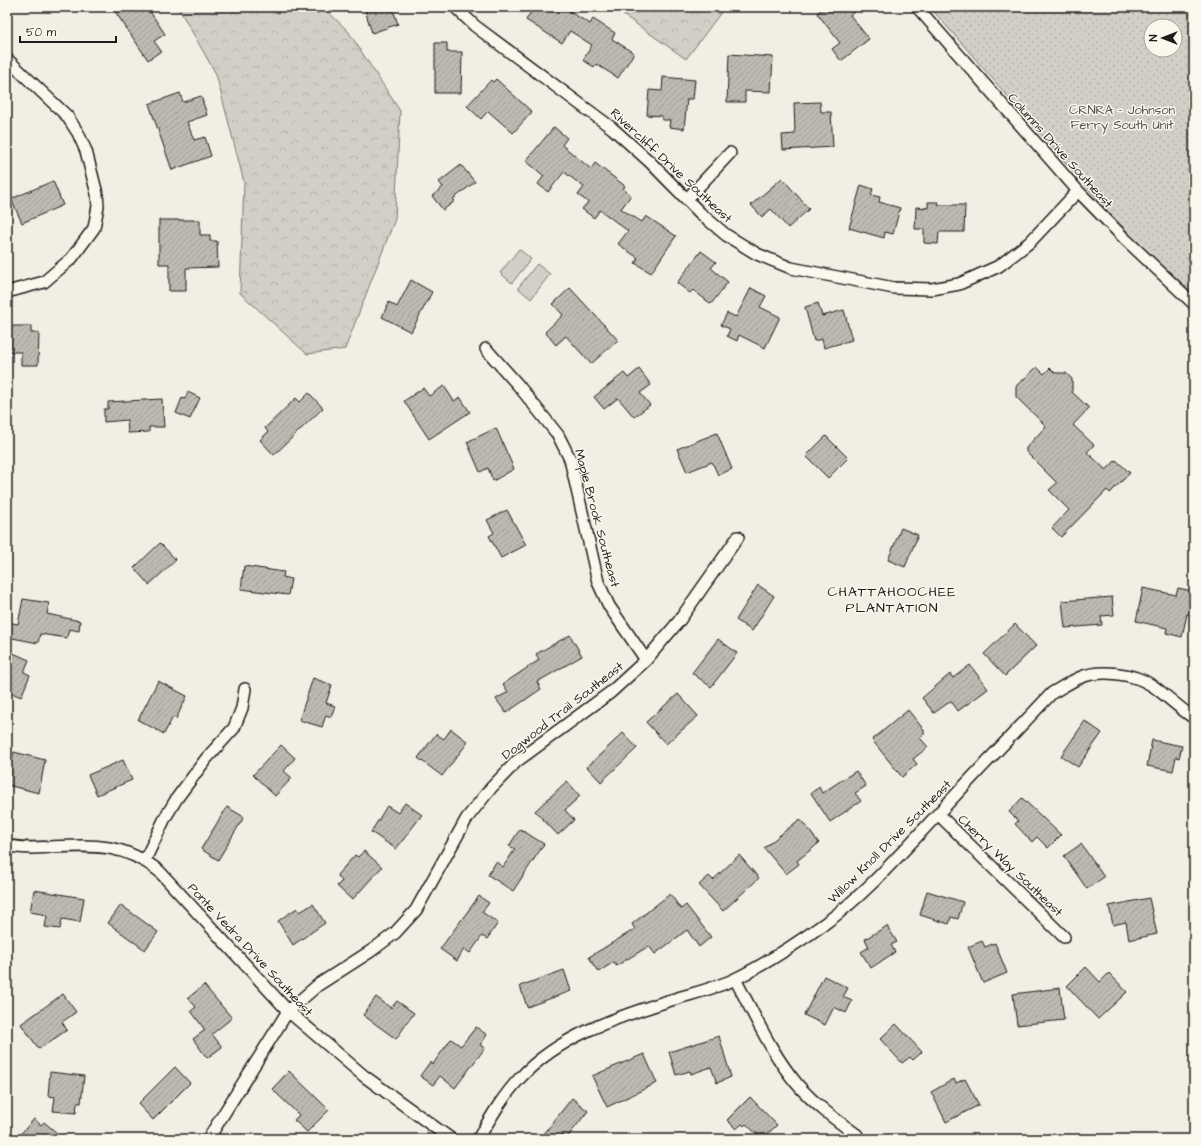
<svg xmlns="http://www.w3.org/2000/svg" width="1201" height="1146" viewBox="0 0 1201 1146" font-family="'Architects Daughter',sans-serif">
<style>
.green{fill:url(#green-dots);stroke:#777671;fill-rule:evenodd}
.forest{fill:url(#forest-crowns);stroke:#777671}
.pitch{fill:#d2cfc6;stroke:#777671}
.building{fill:url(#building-hatch);stroke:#1c1c1c}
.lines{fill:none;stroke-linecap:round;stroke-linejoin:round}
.minor-casing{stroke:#1c1c1c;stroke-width:14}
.minor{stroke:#fbf7ec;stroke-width:11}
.labels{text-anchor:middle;stroke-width:3;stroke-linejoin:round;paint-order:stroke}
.park-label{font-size:13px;fill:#53524f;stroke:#fbf7ec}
.street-label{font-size:13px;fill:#1c1c1c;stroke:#fbf7ec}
.neighbourhood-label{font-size:14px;letter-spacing:1px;fill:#1c1c1c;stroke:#fbf7ec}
</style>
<defs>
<pattern id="green-dots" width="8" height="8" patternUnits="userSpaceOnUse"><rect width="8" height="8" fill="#d2cfc6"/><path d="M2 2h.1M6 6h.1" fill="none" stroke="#b4b1aa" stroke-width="1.8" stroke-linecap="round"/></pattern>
<pattern id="forest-crowns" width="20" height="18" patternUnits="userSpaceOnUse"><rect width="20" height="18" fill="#d2cfc6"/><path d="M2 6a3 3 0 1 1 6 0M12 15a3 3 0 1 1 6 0" fill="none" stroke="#b4b1aa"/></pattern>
<pattern id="building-hatch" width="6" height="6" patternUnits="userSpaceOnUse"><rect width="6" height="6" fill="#bdbab1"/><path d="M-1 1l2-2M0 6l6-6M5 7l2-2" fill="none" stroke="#a29f98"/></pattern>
</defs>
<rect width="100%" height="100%" fill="#f2eee4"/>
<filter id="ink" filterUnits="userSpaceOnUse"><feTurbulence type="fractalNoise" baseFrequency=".025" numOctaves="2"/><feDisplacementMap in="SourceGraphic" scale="8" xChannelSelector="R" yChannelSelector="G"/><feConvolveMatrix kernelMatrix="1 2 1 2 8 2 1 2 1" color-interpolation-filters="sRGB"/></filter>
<g filter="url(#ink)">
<!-- green -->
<path class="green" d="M930,7H1194V294L1126,232ZM1151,26H1175V50H1151Z"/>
<!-- forest -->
<path class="forest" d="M178,7H323L348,31L400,111L395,219L345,349L307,354L240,293L244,182L216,74Z
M612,7H725L686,59Z"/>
<!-- pitch -->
<path class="pitch" d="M519,249L531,259L512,283L500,273Z
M537,264L550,274L531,299L518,288Z"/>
<!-- building -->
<path class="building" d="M112,7H147L165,34L154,41L161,51L148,60Z
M364,7H392L398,24L372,33Z
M534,7H572L569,11L590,24L593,19L615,33L612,39L634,53L618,78L596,64L594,67L583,60L592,45L570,31L562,43L526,20Z
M825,7H861L850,15L869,39L841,61L832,49L840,43L817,13Z
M435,43H447V52H462L461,93H435Z
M729,54L773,57L771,92L745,91V102H727Z
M663,77L695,80L693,99H687L684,129L669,127L670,120H662V116L647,115L649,90L662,91Z
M496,79L532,112L513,133L488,111L481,119L467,106L491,80L493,82Z
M180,93L183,102L201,96L207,115L187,122L194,140L205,137L211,156L172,170L149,104Z
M820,102L821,112H831L833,147L783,150L782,135L795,134L794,103Z
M554,127L567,138L562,145L591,169L595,163L625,186L623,189L631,195L621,209L642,222L646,216L676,236L651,273L635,263L638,258L618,244L628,231L600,210L594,218L582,209L588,202L578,195L584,187L564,172L548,192L538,184L544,176L526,161Z
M461,165L475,182L453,199L455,201L443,210L432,196L443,187L439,182Z
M782,178L809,209L788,228L771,209L762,217L751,205Z
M53,181L63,205L22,223L11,199Z
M861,185L873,189L871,195L880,197L879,202L900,208L893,234L885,232L884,238L849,228Z
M928,202H939L938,205H965L964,232H939L938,244L924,243V229H915L916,207L928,208Z
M159,220H200V235H210V241H217L218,267L186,268V291H169V264H159Z
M701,251L716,262L711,268L728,282L711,304L693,290L690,293L677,283Z
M411,280L432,292L411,332L382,317L389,302L397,307Z
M570,288L618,340L591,364L566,336L556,345L545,332L563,315L553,304Z
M751,288L766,296L760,307L780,317L765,348L739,335L737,341L727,336L730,329L721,325L727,313L736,317Z
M818,303L822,316L844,310L852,340L824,348L822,339L814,341L805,307Z
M7,326H31V333H39L38,365H21V352H7Z
M1037,367L1044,374L1050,368L1055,373H1066L1072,379V392L1089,408L1073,425L1094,445L1087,452L1106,470L1116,460L1130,473L1110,493L1107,490L1061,537L1052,528L1069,510L1049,490L1057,483L1026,452V448L1046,426L1016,397V386Z
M639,369L651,385L640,393L650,405L634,417L618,398L604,409L594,397L624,373L628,378Z
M444,386L454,401L460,397L470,412L429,439L404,401L423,388L429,396Z
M188,392L200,398L190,419L176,413L182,398L185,399Z
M309,393L323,408L274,455L260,440L268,432L265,428L296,398L300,402Z
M162,399L164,427H149V432L128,433L127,420L104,422V409H108V402Z
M496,428L514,469L493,481L488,468L480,472L467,442Z
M717,433L732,469L718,475L712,462L687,472L677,449Z
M826,436L848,458L828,478L806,456Z
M507,510L526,545L501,558L489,536L494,533L487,520Z
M901,528L918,535L905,567L888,560Z
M160,543L176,560L149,585L134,568Z
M244,566L284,572L283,577L291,579L288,595L241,589Z
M758,585L774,596L752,631L736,620Z
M1143,588L1176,595L1178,588L1192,591L1189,601L1194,602V615L1187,614L1182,637L1166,633L1167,628L1136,621Z
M1112,597L1114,615L1101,616L1102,625L1065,628L1062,601Z
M23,599L49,603L47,614L80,621L79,631L69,629L67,638L40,634L38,643L7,637V622L18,624Z
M1015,624L1036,646L1005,676L984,654Z
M570,635L582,656L537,682L541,689L506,713L496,699L508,692L503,684L539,660L536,654Z
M718,639L737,653L711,687L692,673Z
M11,652L29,660L24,672L30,675L21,697L7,691V662Z
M970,665L988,689L958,711L951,701L934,713L922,698L950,674L953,678Z
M313,678L332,685L326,703L335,706L331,717L326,715L322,727L299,720Z
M158,681L187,696L176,719L173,717L164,734L138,720Z
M678,694L698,716L666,744L646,722Z
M908,710L924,730V734L920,738L928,747L913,759L917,764L902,777L872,740Z
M1085,721L1102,733L1078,767L1061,756Z
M451,729L468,742L442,776L418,758L436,734L444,739Z
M623,733L637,748L601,782L587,767Z
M1152,740L1182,746L1179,758L1176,757L1173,771L1147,766Z
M281,745L295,758L284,771L292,778L275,796L253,775Z
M14,752L45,760L39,793L7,785V762L11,763Z
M123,760L132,780L97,795L88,775Z
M856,771L866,786L855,793L861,801L830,822L811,793L819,787L822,793Z
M567,781L580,796L565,810L574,820L558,835L535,811Z
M1022,798L1061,835L1048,848L1037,837L1032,842L1015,824L1018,821L1009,812Z
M405,803L422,815L396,849L371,832L387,806L398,813Z
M227,807L244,817L218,860L201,849Z
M800,819L819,843L797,861L799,864L786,874L764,848Z
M520,829L544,844L513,891L488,875L496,862L503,867L515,849L509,846Z
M1081,844L1104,877L1087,889L1064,856Z
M364,851L382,867L352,900L337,886L342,881L337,875L355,855L358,857Z
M739,855L759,878L723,911L699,885L709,876L713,880Z
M34,890L84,898L80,922L62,919L60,929L45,927L47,915L30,912Z
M927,891L963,902L958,919L951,917L949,924L920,915Z
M670,894L681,909L686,905L711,937L699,947L687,930L655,954L649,946L616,966L614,962L598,972L589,957L635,929L632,924Z
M479,896L489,903L482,912L498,923L487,939L482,936L470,953L464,949L457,961L440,949Z
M1149,898L1157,934L1129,940L1126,922L1113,925L1109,906Z
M313,904L325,923L293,945L278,921L297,908L300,912Z
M121,905L158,932L145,950L108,923Z
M887,926L897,942L891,945L895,952L871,968L861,952L869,947L865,939Z
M982,941L985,947L995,943L1007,973L983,983L968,947Z
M1086,967L1100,982L1109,973L1127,992L1098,1019L1067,986Z
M564,970L571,991L527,1007L520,986Z
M824,976L848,988L843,997L852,1001L846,1013L834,1007L825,1025L804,1015Z
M204,985L232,1018L212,1034L222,1047L207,1058L193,1039L205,1030L191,1011L196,1007L188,998Z
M1060,988L1064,1020L1017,1025L1013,994Z
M63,994L76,1012L62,1022L67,1030L39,1049L21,1024Z
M376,997L391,1008L397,1001L414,1013L396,1039L363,1015Z
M896,1024L922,1052L913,1060L910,1057L902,1063L880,1039Z
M476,1027L487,1035L480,1045L485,1048L455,1088L440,1076L433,1085L420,1076L430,1062L433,1064L451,1039L461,1046Z
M719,1036L731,1077L717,1083L711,1067L691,1074L690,1071L676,1075L669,1052Z
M644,1054L657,1083L607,1107L592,1076Z
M175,1067L190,1083L153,1120L138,1104Z
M289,1071L329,1110L307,1132L294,1120L299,1115L272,1089Z
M50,1072L84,1076L81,1103H77L76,1113L53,1111L55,1097L48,1096Z
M954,1079L956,1083L965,1079L979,1105L946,1122L931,1092Z
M750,1097L777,1125L762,1139L746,1124L744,1126L742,1124L736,1129L727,1120Z
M572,1098L588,1111L566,1139H540Z
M34,1119L41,1125L44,1122L64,1139H16Z"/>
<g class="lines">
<!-- minor casing -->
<g class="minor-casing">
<path id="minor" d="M455,7L475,26L612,128L650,162L700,213L726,235L757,254L791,268L894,288L932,289L959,284L999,266L1030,242L1078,191
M917,7L1078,191L1124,238L1194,304
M7,59L67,116L78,133L86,151L97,194L98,206L94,228L72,258L44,282L7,292
M687,199L730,153
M486,349L518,385L558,435L570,459L598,582L609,606L646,660
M938,814L1064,937
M7,845C21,849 36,848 50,847C94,845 123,843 159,871L288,1011L364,1076L451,1139
M145,860L165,818L177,798L206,759L234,728L242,708L245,689
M735,979C754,1014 771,1053 797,1084C814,1104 836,1120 857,1135
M208,1139L288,1011L318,985L371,951L395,933L416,910L467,818L491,788L517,761L611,692L646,660L679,621L738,537
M478,1139C491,1117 503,1096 520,1078C559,1036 615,1018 668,1001C690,994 714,989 735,979C766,964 796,944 824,924C863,897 904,850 937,815C975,774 1013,734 1052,693C1061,688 1070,682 1079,678C1100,669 1134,673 1153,686C1167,696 1179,708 1194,718"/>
</g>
<!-- minor -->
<use href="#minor" class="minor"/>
</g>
</g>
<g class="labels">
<!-- park labels -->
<g class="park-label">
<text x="1122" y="114">CRNRA - Johnson<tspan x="1122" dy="15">Ferry South Unit</tspan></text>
</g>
<!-- street labels -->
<g class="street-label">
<text transform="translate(1061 150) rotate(48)" y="5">Columns Drive Southeast</text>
<text transform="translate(672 165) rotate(43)" y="5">Rivercliff Drive Southeast</text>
<text transform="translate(598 518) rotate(75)" y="5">Maple Brook Southeast</text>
<text transform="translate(562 710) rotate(-38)" y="5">Dogwood Trail Southeast</text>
<text transform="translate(889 841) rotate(-45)" y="5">Willow Knoll Drive Southeast</text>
<text transform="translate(1011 865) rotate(44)" y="5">Cherry Way Southeast</text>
<text transform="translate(251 949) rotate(47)" y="5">Ponte Vedra Drive Southeast</text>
</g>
<!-- neighbourhood labels -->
<g class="neighbourhood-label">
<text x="892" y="596">CHATTAHOOCHEE<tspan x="892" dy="16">PLANTATION</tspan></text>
</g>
</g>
<!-- margin -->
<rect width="1201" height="1146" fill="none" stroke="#fbf7ec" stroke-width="24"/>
<rect x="12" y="12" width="1177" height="1122" fill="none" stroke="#1c1c1c" stroke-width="1.5" filter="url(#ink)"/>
<!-- north arrow -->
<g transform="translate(1163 38) rotate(270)"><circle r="19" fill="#fbf7ec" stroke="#a29f99"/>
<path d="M0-3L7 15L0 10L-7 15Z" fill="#1c1c1c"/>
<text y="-6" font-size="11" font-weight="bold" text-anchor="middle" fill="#1c1c1c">N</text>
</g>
<!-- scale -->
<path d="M20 36v6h96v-6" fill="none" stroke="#1c1c1c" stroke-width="2"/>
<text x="26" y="36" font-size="12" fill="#1c1c1c" stroke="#fbf7ec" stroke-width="3" paint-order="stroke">50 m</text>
</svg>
